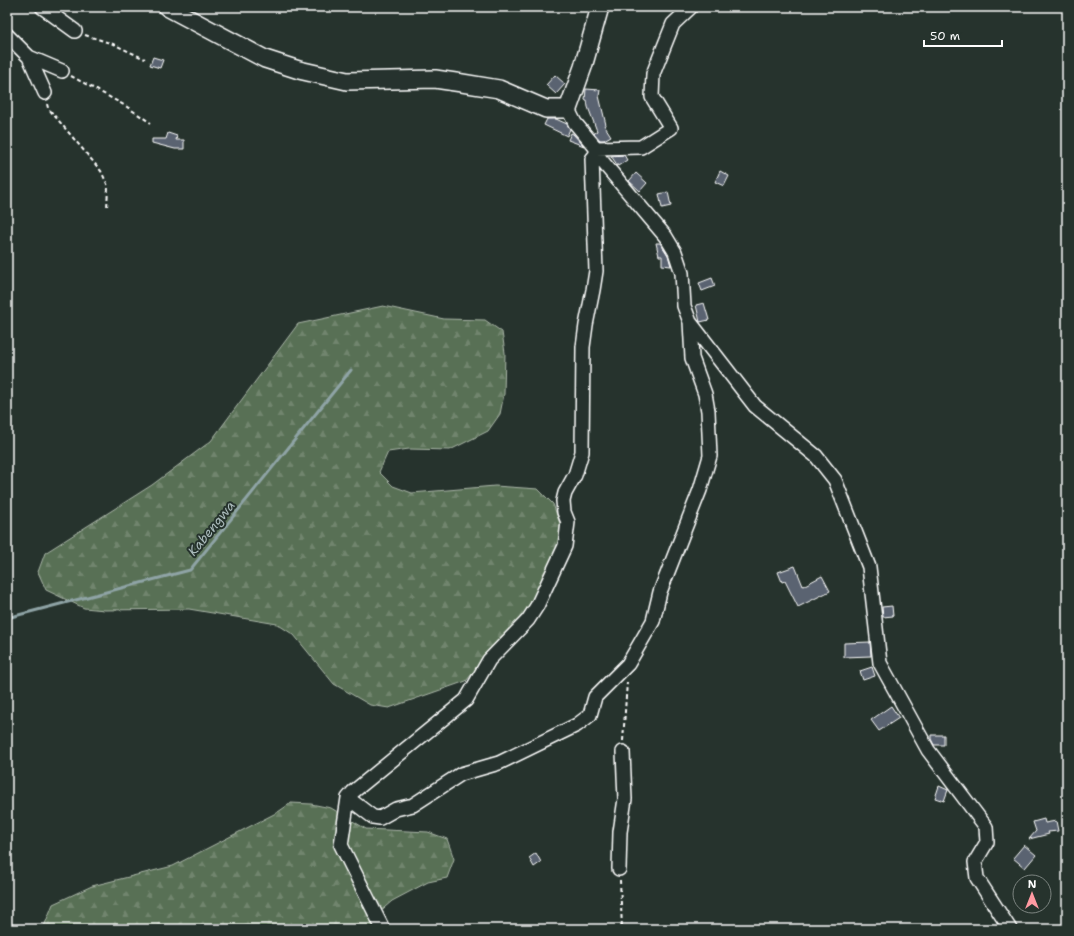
<svg xmlns="http://www.w3.org/2000/svg" width="1074" height="936" viewBox="0 0 1074 936" font-family="'Shantell Sans',sans-serif">
<style>
.forest{fill:url(#forest-firs);stroke:#acb8aa}
.lines{fill:none;stroke-linecap:round;stroke-linejoin:round}
.stream{stroke:#8fa4a6;stroke-width:3}
.building{fill:#5a6371;stroke:#fff}
.minor-casing{stroke:#fff;stroke-width:16}
.major-casing{stroke:#fff;stroke-width:20}
.path{stroke:#fff;stroke-width:2;stroke-dasharray:4 3;stroke-linecap:butt}
.minor{stroke:#26332d;stroke-width:13}
.major{stroke:#26332d;stroke-width:17}
.labels{text-anchor:middle;stroke-width:4;stroke-linejoin:round;paint-order:stroke}
.water-label{font-size:13px;font-style:italic;fill:#abbbbc;stroke:#26332d}
</style>
<defs>
<pattern id="forest-firs" width="22" height="20" patternUnits="userSpaceOnUse"><rect width="22" height="20" fill="#587055"/><path d="M5 1l3.5 6h-7zM16 11l3.5 6h-7z" fill="#71856e"/></pattern>
</defs>
<rect width="100%" height="100%" fill="#26332d"/>
<filter id="ink" filterUnits="userSpaceOnUse"><feTurbulence type="fractalNoise" baseFrequency=".025" numOctaves="2"/><feDisplacementMap in="SourceGraphic" scale="8" xChannelSelector="R" yChannelSelector="G"/><feConvolveMatrix kernelMatrix="1 2 1 2 8 2 1 2 1" color-interpolation-filters="sRGB"/></filter>
<g filter="url(#ink)">
<!-- forest -->
<path class="forest" d="M383,306L444,319L485,320L502,332L505,353L504,394L500,414L488,431L450,450L409,449L388,452L379,472L393,486L412,493L495,486L538,489L553,504L560,524V545L529,608L466,681L389,708L370,705L334,684L294,635L277,624L189,609L105,610L84,608L46,590L38,572L45,553L152,485L211,441L298,324Z
M291,803L311,804L331,808L366,829L428,832L447,839L454,859L447,878L428,882L392,901L377,914L373,929H43L53,904L92,886L173,866L278,812Z"/>
<g class="lines">
<!-- stream -->
<path class="stream" d="M7,618L190,570L351,370"/>
</g>
<!-- building -->
<path class="building" d="M153,57L163,60L160,68L150,65Z
M555,75L565,84L556,94L546,85Z
M586,89L600,90L599,96L606,125H604L611,136L604,140H600L594,133L597,131L588,107L587,100H585Z
M547,119H556L567,124L570,129L567,136L544,125Z
M168,133L177,136L176,140H184V149H175L152,143V139H166Z
M571,133L573,134L584,146L568,140Z
M624,155L627,160L618,166L611,156Z
M720,171L729,176L724,186L715,182Z
M636,173L647,183L640,191L629,181Z
M668,192L671,206L662,208L659,194Z
M656,243H660L668,255L671,266L662,265V256H659Z
M712,278L715,286L702,291L699,283Z
M704,303L709,320L700,322L696,305Z
M795,566L803,586L822,576L830,591L798,607L785,581L782,582L778,572Z
M892,606L893,616L883,617L882,607Z
M870,642L871,656L844,657V643Z
M872,667L875,676L863,680L860,671Z
M891,706L899,718L879,731L871,720Z
M931,735H944V745H934L931,739Z
M939,786L948,790L944,801L935,798Z
M1044,819L1045,823L1056,821L1058,831L1048,832L1049,834L1029,839L1036,831L1033,822Z
M1024,845L1036,855L1025,868L1013,858Z
M536,853L541,862L534,867L529,858Z"/>
<g class="lines">
<!-- minor casing -->
<g class="minor-casing">
<path id="minor" d="M42,7L75,31
M7,35L29,57L45,93
M29,57L62,71
M596,148L641,147L671,128L652,97L653,74L673,24L691,7
M596,154L666,237L675,252L682,273L684,306L690,322L755,406L816,456L835,480L869,567L880,663L928,750L986,827L987,842L975,862L977,878L1010,929
M348,798L373,817L380,818L396,809L413,805L461,774L499,763L577,725L590,715L595,697L628,664L653,621L660,592L700,490L710,456L708,411L705,394L692,358L690,322
M619,869L620,832L625,799L623,752
M383,929L341,845L348,798L353,792L466,700L489,660L528,620L537,606L565,546L568,522L564,512L563,501L565,493L575,475L582,452L583,347L586,325L593,290L596,271L592,159L596,154V148L575,123L568,109"/>
</g>
<!-- major casing -->
<g class="major-casing">
<path id="major" d="M167,7L265,59L299,70L347,81L435,79L462,83L499,89L546,109H568L583,67L600,7"/>
</g>
<!-- path -->
<path class="path" d="M85,35L113,44L145,59
M71,76L124,105L151,123
M47,104L48,108L101,171L108,186L107,209
M623,741L627,682
M620,880L622,929"/>
<!-- minor -->
<use href="#minor" class="minor"/>
<!-- major -->
<use href="#major" class="major"/>
</g>
</g>
<g class="labels">
<!-- water labels -->
<g class="water-label">
<text transform="translate(211 528) rotate(-51)" y="5">Kabengwa</text>
</g>
</g>
<!-- margin -->
<rect width="1074" height="936" fill="none" stroke="#26332d" stroke-width="24"/>
<rect x="12" y="12" width="1050" height="912" fill="none" stroke="#fff" stroke-width="1.5" filter="url(#ink)"/>
<!-- north arrow -->
<g transform="translate(1032 894)"><circle r="19" fill="#26332d" stroke="#7d8581"/>
<path d="M0-3L7 15L0 10L-7 15Z" fill="#ff9aa2"/>
<text y="-6" font-size="11" font-weight="bold" text-anchor="middle" fill="#ffffff">N</text>
</g>
<!-- scale -->
<path d="M924 40v6h78v-6" fill="none" stroke="#ffffff" stroke-width="2"/>
<text x="930" y="40" font-size="12" fill="#ffffff" stroke="#26332d" stroke-width="3" paint-order="stroke">50 m</text>
</svg>
